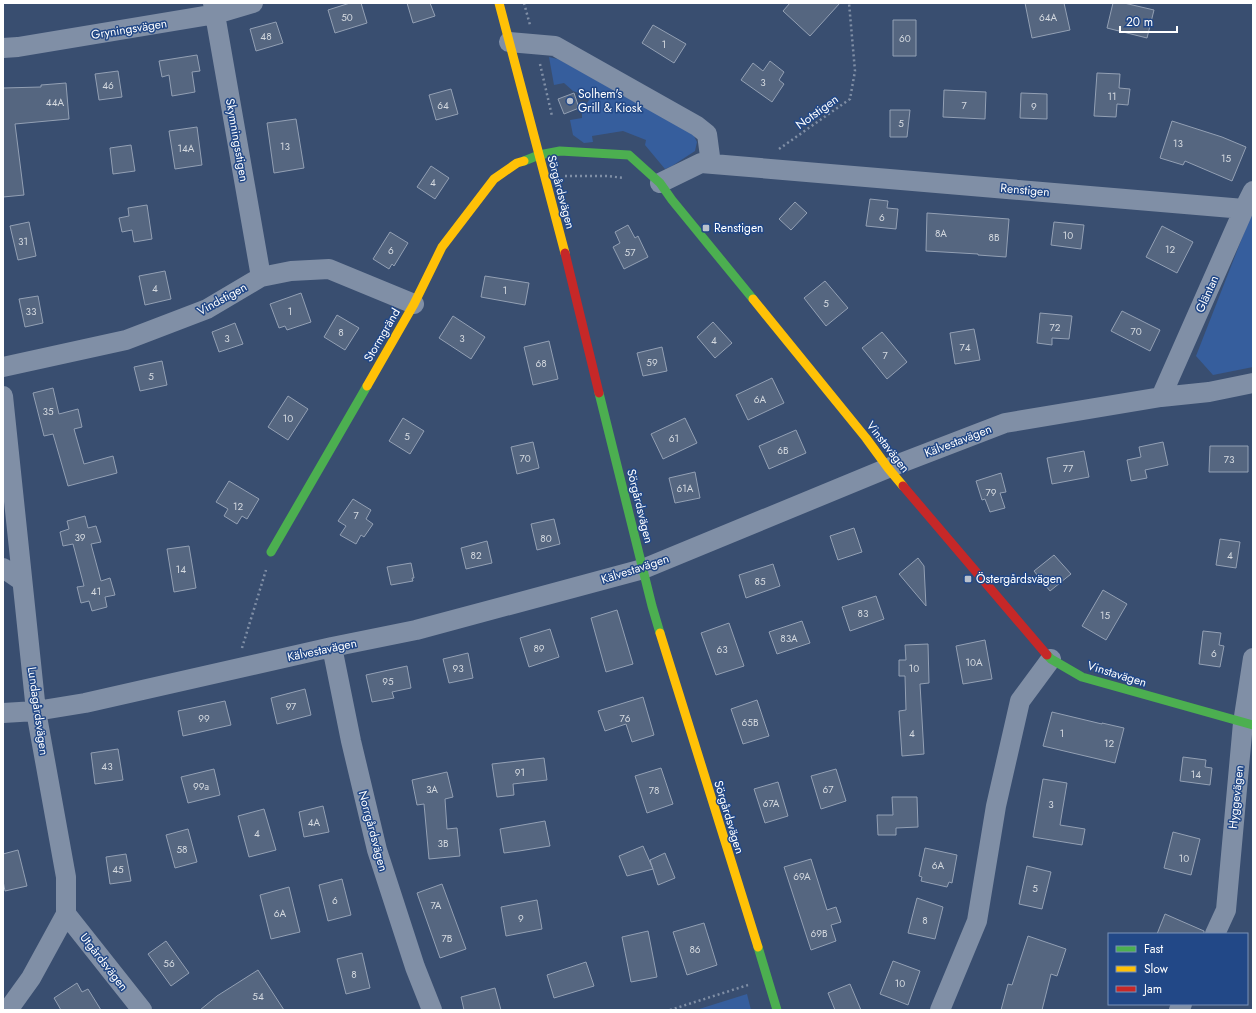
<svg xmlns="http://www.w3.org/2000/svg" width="1256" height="1013" viewBox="0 0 1256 1013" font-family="Jost,sans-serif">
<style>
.green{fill:#365e9d}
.building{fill:#556680;stroke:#93a0b4}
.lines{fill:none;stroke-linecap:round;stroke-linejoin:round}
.path{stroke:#808fa6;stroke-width:2.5;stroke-dasharray:2 3;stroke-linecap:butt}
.street{stroke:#808fa6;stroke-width:20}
.fast{stroke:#4caf50;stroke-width:9}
.slow{stroke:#ffc107;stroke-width:9}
.jam{stroke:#c62828;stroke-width:9}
.poi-dot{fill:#bac1cd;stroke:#224887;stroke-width:1.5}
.labels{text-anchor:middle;stroke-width:3;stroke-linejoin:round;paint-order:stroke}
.number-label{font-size:10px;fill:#d4d9df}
.street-label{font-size:12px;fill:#fff;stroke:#224887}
.poi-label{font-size:12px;fill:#fff;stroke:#224887;text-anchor:start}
</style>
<rect width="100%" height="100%" fill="#394e70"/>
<!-- green -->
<path class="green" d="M549,57L558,59L692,132L697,142L695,151L672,166L665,169L645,145L646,140L623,131L592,136L593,142L584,143L573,135L570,120L582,118V111L589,100L587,96L573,91L564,83L554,85Z
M1253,210V367L1213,375L1196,356Z
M747,994L751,1010H696Z"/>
<!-- building -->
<path class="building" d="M350,3H361L367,23L335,33L328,10Z
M407,3H430L435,16L413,23Z
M790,3H840L810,36L783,11Z
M1025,3H1064L1070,30L1032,38Z
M1113,3H1124L1154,10L1147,38L1107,28Z
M893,20H916V56H893Z
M276,22L283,43L256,51L250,29Z
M653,25L686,44L674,63L642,43Z
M197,55L200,71L192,72L195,92L172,96L169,75L162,77L159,61Z
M770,61L784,72L779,80L784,84L772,102L741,80L753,63L763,71Z
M118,71L122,97L99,100L95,74Z
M1097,73L1120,74L1119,88L1130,89L1128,105L1117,104L1116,117L1094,116Z
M66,83L69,119L15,124L24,195L3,197V88L41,87V85Z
M451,89L458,114L436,120L429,95Z
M944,90L986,92L985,119L943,117Z
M574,93L579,108L564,114L558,99Z
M1021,93L1047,94V119L1020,118Z
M890,110H910L907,137H890Z
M296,119L304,168L274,173L267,123Z
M1172,121L1222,137L1246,147L1232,181L1185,161L1183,165L1160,158Z
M197,127L202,165L175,169L169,131Z
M131,145L135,171L113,174L110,148Z
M431,166L449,178L435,199L417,187Z
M870,199L888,201L887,208L898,209L896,229L866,226Z
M795,202L807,213L791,230L779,219Z
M147,205L152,239L134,242L132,230L122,232L119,218L129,216L128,208Z
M927,213L1009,219L1006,257L978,255V254L926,251Z
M29,222L36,256L18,260L10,226Z
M1054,222L1084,225L1081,249L1051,245Z
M628,225L635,238L638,236L648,257L624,269L613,247L620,243L615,232Z
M1162,226L1193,242L1177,273L1146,257Z
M390,232L408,243L394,266L392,264L389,269L373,259Z
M165,271L171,299L145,305L139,276Z
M485,276L529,283L525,305L481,297Z
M825,281L848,308L826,326L804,298Z
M301,293L311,322L287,330L285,326L279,328L270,304Z
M38,296L43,323L25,327L19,299Z
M1122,311L1160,330L1150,351L1111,331Z
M1040,313L1072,316L1069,339L1052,338V345L1037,343Z
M337,315L359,328L345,350L324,337Z
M453,316L485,337L471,359L439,338Z
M713,322L732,343L715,358L697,337Z
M235,323L243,344L219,352L212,332Z
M974,329L980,360L955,364L950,333Z
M882,332L907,362L887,379L862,348Z
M549,341L558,379L533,385L524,347Z
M662,347L667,371L643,376L637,353Z
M162,361L167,385L140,391L134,367Z
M772,378L784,403L748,420L736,395Z
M53,388L59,414L78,409L82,427L74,429L84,464L113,456L117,473L68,486L53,434L44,436L33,393Z
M288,396L308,409L288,440L268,427Z
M403,418L424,431L410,454L389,441Z
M685,418L697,443L663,459L651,434Z
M796,430L806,453L769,469L759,446Z
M533,442L539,468L517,474L511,447Z
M1163,442L1168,465L1145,470L1147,478L1131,481L1127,460L1141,457L1139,447Z
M1210,446H1248V472H1209Z
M1084,451L1089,477L1052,484L1047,458Z
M695,472L700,498L675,503L669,478Z
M1001,473L1006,492L1000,493L1005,508L990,512L985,499L982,500L976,481Z
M229,481L259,499L247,519L242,516L237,524L224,516L228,509L216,502Z
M353,499L371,510L366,519L373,524L364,537L361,535L356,544L340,535L346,526L338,521Z
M85,516L88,528L96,526L101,542L91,544L101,581L110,578L115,595L105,597L107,607L92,611L89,601L81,603L77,587L84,586L73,544L63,546L60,532L69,529L67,521Z
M554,519L560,544L537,550L531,524Z
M854,528L862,552L838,560L830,536Z
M1220,539L1240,542L1236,568L1216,565Z
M487,541L492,563L466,569L461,548Z
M189,546L196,588L174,592L167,549Z
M1054,555L1071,574L1050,591L1034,571Z
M918,558L924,566L926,606L899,574Z
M411,563L414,578H412L413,581L391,585L387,567Z
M773,564L780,586L746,598L739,575Z
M1103,590L1127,604L1106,640L1082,626Z
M876,596L884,619L850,631L842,607Z
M617,610L633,664L606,672L591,618Z
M802,621L810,643L777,654L769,632Z
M729,623L744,666L716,675L701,633Z
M550,629L559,657L529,667L520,638Z
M1203,631L1221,633L1219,645L1224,646L1220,667L1199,664Z
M985,640L992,679L963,684L956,646Z
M928,644L929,683L920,684L924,754L902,756L899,711L906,710L905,676H899V660H906L905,645Z
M468,653L473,678L449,683L443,659Z
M407,666L411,688L392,692L394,698L372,702L366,675Z
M305,689L311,715L277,724L271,698Z
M643,697L654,735L632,742L626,724L605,731L598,711Z
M757,700L769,736L743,744L731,709Z
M225,701L231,725L183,736L178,711Z
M1052,712L1102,724V723L1124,728L1115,763L1043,746Z
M118,749L123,780L95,784L91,753Z
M1183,757L1206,760L1205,767L1212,768L1210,785L1180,781Z
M544,758L547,780L513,784L514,795L497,797L492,764Z
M661,768L673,804L647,813L635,776Z
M214,769L220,795L188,803L181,777Z
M836,769L846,801L821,809L811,776Z
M447,772L453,797L445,799L447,829L457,828L460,856L429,859L424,804L417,805L412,780Z
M1043,779L1067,783L1060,825L1085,829L1082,845L1033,837Z
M778,782L788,816L765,823L754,789Z
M892,797H917L918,827L896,828V835H878L877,815H893Z
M323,806L329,832L304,837L299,812Z
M264,809L276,850L249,857L238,816Z
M545,821L550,846L519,851L504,853L500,829Z
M188,829L197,862L175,868L166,835Z
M1173,832L1200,839L1191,875L1164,868Z
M643,846L653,869L627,876L619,856Z
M925,848L957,855L952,883L949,882L947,887L921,881L922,877L919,876Z
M18,850L27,886L5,891L3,881V854Z
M665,853L675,878L658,885L650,860Z
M126,854L131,881L110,884L106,857Z
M811,859L827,910L836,907L841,922L831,925L836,941L811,950L784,867Z
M1027,866L1051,872L1042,909L1019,904Z
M342,879L351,915L328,921L319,885Z
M442,884L466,949L440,958L417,893Z
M289,887L300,932L271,939L260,895Z
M917,898L943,907L935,939L908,933Z
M537,900L542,929L506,936L501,907Z
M1165,914L1204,931V934H1157Z
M704,923L717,965L687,975L673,932Z
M648,931L657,977L631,982L622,937Z
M1028,936L1066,949L1057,976L1051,974L1042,1010H1001L1008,984L1012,985Z
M166,941L189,973L171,986L148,954Z
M362,953L370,988L346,994L337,959Z
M893,961L920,971L908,1005L880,994Z
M586,962L594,986L554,998L547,975Z
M258,970L284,1010H200L217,996Z
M77,983L82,992L88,989L101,1010H61L54,998Z
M850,984L861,1010H835L828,993Z
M495,988L501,1010H464L461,997Z"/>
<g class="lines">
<!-- path -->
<path class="path" d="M524,3L530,25
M540,64L552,116
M779,149L850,99L855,71L849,3
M565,176H608L624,178
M242,648L266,570
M670,1010L748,985"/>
<!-- street -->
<path class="street" d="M213,3L261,277
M509,42L555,46L697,126L707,134L711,164
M3,48L18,47L216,14L253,3
M660,183L701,163L1244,209
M3,367L126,340L207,309L261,277L291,271L329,269L414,304
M3,396L36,711L66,877V914L31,978L8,1010
M1161,397L1244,209L1253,191
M3,568L22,581
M332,647L351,741L377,850L415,967L432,1010
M3,713L36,711L85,703L332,647L416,630L643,569L888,468L1005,423L1161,397L1209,392L1253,383
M66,914L142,1010
M1215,934L1226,910L1243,723L1253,658
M940,1010L977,921L996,806L1020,701L1051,659
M1179,1010L1182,1004"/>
<!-- fast -->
<path class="fast" d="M524,161L539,155L560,151L629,155L660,183L672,200L753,299
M599,393L652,606L660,633
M271,552L367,386
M1047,655L1051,659L1082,677L1253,725
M758,947L777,1010"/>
<!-- slow -->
<path class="slow" d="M499,3L565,253
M753,299L866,438L888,468L903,486
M367,386L414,304L442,247L494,179L517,163L524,161
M660,633L758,947"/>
<!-- jam -->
<path class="jam" d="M565,253L599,393
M903,486L1047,655"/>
</g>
<!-- markers -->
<g class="poi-dot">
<circle cx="570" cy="101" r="4"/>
<rect x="702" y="224" width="8" height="8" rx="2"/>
<rect x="964" y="575" width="8" height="8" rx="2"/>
</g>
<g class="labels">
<!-- number labels -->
<g class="number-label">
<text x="347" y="21">50</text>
<text x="1048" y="21">64A</text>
<text x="266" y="40">48</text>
<text x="905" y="42">60</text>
<text x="664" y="48">1</text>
<text x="763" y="86">3</text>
<text x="108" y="89">46</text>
<text x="1112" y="100">11</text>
<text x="55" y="106">44A</text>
<text x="443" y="109">64</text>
<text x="964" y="109">7</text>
<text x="1034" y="110">9</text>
<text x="901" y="127">5</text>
<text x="1178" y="147">13</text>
<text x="285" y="150">13</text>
<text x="186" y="152">14A</text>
<text x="1226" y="162">15</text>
<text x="433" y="186">4</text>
<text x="882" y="221">6</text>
<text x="941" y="237">8A</text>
<text x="1068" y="239">10</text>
<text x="994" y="241">8B</text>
<text x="23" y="245">31</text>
<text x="1170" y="253">12</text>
<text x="391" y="254">6</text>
<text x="630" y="256">57</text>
<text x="155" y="292">4</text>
<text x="505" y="294">1</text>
<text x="826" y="307">5</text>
<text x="31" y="315">33</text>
<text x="290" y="315">1</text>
<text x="1055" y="331">72</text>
<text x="1136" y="335">70</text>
<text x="341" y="336">8</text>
<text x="227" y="342">3</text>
<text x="462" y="342">3</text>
<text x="714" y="344">4</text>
<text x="965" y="351">74</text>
<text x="885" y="359">7</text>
<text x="652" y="366">59</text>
<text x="541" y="367">68</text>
<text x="151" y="380">5</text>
<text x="760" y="403">6A</text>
<text x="48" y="415">35</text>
<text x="288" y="422">10</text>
<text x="407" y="440">5</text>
<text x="674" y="442">61</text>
<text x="783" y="454">6B</text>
<text x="525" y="462">70</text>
<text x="1229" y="463">73</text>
<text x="1068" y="472">77</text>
<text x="685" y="492">61A</text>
<text x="991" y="496">79</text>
<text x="238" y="510">12</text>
<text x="356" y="519">7</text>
<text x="80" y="541">39</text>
<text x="546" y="542">80</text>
<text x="476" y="559">82</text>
<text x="1230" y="559">4</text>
<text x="181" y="573">14</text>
<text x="760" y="585">85</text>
<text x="96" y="595">41</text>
<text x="863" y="617">83</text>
<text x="1105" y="619">15</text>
<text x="789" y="642">83A</text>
<text x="539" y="652">89</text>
<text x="722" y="653">63</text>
<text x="1214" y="657">6</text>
<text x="974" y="666">10A</text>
<text x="458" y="672">93</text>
<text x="914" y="672">10</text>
<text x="388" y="685">95</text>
<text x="291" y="710">97</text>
<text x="204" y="722">99</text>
<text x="625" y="722">76</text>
<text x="750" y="726">65B</text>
<text x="912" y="737">4</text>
<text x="1062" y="737">1</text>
<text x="1109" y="747">12</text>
<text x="107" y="770">43</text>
<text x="520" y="776">91</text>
<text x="1196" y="778">14</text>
<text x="201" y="790">99a</text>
<text x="432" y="793">3A</text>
<text x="828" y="793">67</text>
<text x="654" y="794">78</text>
<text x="771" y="807">67A</text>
<text x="1051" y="808">3</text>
<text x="314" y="826">4A</text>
<text x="257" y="837">4</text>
<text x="443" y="847">3B</text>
<text x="182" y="853">58</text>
<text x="1184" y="862">10</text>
<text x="938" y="869">6A</text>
<text x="118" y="873">45</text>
<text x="802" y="880">69A</text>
<text x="1035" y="892">5</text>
<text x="335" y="904">6</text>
<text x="436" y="909">7A</text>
<text x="280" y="917">6A</text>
<text x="521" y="922">9</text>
<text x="925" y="924">8</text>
<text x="819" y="937">69B</text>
<text x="447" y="942">7B</text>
<text x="695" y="953">86</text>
<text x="169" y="967">56</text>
<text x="354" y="978">8</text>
<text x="900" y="987">10</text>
<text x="258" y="1000">54</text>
</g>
<!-- street labels -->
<g class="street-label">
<text transform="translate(129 29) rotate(-9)" y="4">Gryningsvägen</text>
<text transform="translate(817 112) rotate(-36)" y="4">Notstigen</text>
<text transform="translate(237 140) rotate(80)" y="4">Skymningsstigen</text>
<text transform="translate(1025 190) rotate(5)" y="4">Renstigen</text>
<text transform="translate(561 192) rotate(75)" y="4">Sörgårdsvägen</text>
<text transform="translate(1207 294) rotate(-66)" y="4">Gläntan</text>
<text transform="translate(222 299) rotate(-29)" y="4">Vindstigen</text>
<text transform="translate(382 335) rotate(-60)" y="4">Stormgränd</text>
<text transform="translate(958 441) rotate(-21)" y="4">Kälvestavägen</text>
<text transform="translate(888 447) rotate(52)" y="4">Vinstavägen</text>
<text transform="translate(640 506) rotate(76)" y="4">Sörgårdsvägen</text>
<text transform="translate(635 569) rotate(-18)" y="4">Kälvestavägen</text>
<text transform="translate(322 650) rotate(-12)" y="4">Kälvestavägen</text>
<text transform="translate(1117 674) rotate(17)" y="4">Vinstavägen</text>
<text transform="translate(38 711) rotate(82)" y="4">Lundagårdsvägen</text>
<text transform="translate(1236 797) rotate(-84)" y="4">Hyggevägen</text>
<text transform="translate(729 817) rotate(73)" y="4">Sörgårdsvägen</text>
<text transform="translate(373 831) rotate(75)" y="4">Norrgårdsvägen</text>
<text transform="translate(104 962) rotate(52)" y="4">Utgårdsvägen</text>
</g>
<!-- poi labels -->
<g class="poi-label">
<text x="578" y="98">Solhem's<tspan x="578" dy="14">Grill &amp; Kiosk</tspan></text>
<text x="714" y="232">Renstigen</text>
<text x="976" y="583">Östergårdsvägen</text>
</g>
</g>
<!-- border -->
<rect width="1256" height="1013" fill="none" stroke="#ffffff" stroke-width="8"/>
<!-- legend -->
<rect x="1108" y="933" width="140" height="72" fill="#224887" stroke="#7a91b7"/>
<rect x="1116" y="946" width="20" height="6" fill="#4caf50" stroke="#7a91b7"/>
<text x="1144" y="953" font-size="12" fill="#ffffff">Fast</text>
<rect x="1116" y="966" width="20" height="6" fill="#ffc107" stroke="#7a91b7"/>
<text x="1144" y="973" font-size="12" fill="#ffffff">Slow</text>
<rect x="1116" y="986" width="20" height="6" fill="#c62828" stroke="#7a91b7"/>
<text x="1144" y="993" font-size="12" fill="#ffffff">Jam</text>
<!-- scale -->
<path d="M1120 26v6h57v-6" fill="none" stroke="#ffffff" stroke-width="2"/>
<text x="1126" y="26" font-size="12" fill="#ffffff" stroke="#224887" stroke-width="3" paint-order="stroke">20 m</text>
</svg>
